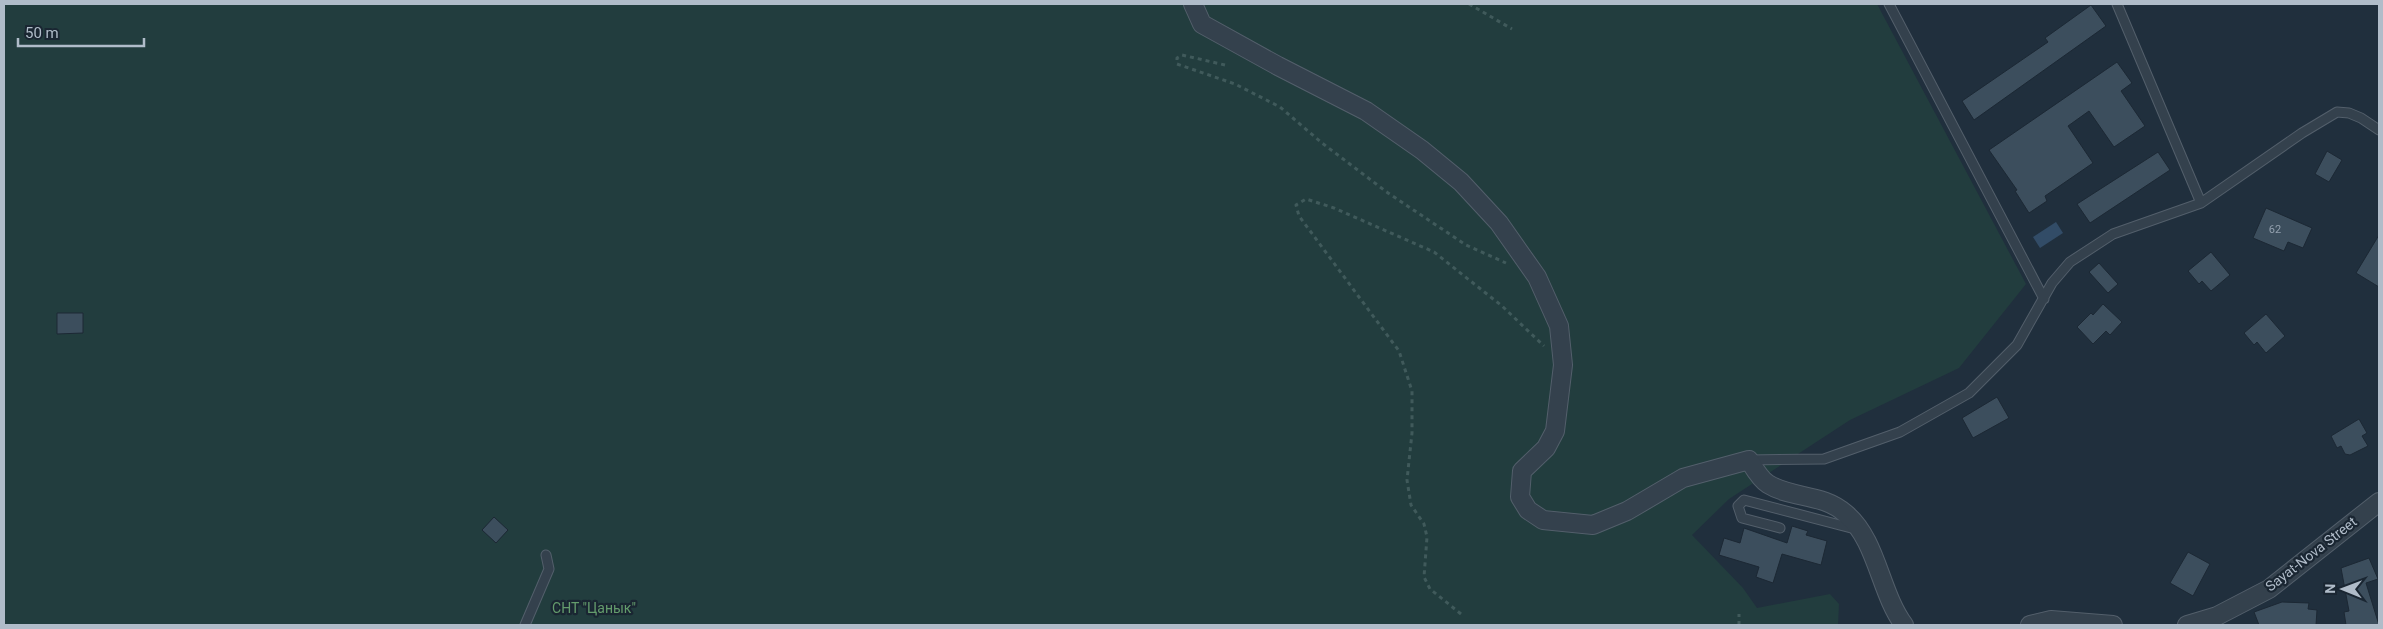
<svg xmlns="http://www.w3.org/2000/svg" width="2383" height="629" viewBox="0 0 2383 629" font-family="Roboto,sans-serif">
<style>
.green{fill:#223d3e}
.water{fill:#324c67}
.building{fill:#3c4e5d;stroke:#1c2834}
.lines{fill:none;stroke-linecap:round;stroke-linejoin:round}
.service-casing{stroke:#535f6b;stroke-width:11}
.minor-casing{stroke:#535f6b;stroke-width:20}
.path{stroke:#405a5b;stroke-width:3;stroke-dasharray:4 4;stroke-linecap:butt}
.service{stroke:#34414d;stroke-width:9}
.minor{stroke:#34414d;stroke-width:18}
.labels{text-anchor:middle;stroke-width:4.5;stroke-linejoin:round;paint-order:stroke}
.number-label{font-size:11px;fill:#93a0ae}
.street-label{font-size:14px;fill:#b0bcc9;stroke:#1a2632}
.park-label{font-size:14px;fill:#649c6c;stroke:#1a2632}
</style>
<rect width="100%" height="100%" fill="#202f3d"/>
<!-- green -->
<path class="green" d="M4,4H1877L2026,284L1959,368L1850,420L1729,499L1692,535L1743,588L1757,608L1830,594L1839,604L1838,625H4Z"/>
<!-- water -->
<path class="water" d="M2056,222L2063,233L2040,248L2033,237Z"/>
<!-- building -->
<path class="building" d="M2091,5L2106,26L1974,120L1962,101L2048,42L2045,38Z
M2117,62L2132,83L2121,91L2145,126L2114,147L2089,111L2068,126L2093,163L2045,196L2047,201L2029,213L2015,191L2017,190L1989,150Z
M2327,151L2342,160L2329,182L2315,174Z
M2158,152L2170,170L2090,223L2077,204Z
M2266,208L2312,228L2303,248L2288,242L2284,251L2253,238Z
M2379,235V287L2356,273Z
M2211,252L2230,275L2211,291L2202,281L2199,284L2188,271Z
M2099,263L2118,284L2108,293L2089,272Z
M2103,304L2122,322L2110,335L2106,331L2093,344L2077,327L2091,313L2093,315Z
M57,313H83V333L57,334Z
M2266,314L2285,336L2266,353L2257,342L2254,345L2244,333Z
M1997,397L2009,418L1973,438L1962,418Z
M2359,419L2367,433L2362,436L2368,446L2350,455L2345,454L2341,446L2337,448L2331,436Z
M494,517L508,530L496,543L482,530Z
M1792,526L1808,531L1806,535L1827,541L1821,565L1782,554L1773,583L1756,577L1759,567L1719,555L1724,538L1740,543L1744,528L1787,543Z
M2188,552L2210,564L2193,596L2170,583Z
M2369,558L2378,579L2366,583L2379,625H2346L2344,612L2349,611L2341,568Z
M2282,602L2309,603L2308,609L2317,610L2316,625H2259L2254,612Z"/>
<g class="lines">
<!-- service casing -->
<g class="service-casing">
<path id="service" d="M1889,4L2044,299
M2117,4L2201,203
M1749,460L1824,459L1900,432L1969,393L2017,345L2052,283L2070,262L2113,234L2201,203L2302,133L2337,112L2349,113L2361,118L2379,130
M1780,528L1742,518L1738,506L1744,500L1855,529
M525,625L549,569L546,555"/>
</g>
<!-- minor casing -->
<g class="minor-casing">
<path id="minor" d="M1193,4L1202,24L1278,66L1366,111L1422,150L1461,182L1499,223L1537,277L1559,326L1563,365L1555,431L1546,448L1522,471L1520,497L1528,510L1543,520L1593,525L1627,511L1683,478L1749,460C1754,468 1760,479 1768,484C1792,499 1823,493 1846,514C1877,540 1880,593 1904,625
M2030,625L2051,620L2113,625
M2187,625L2217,616L2269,589L2379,502"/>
</g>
<!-- path -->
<path class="path" d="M1469,4L1512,29
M1225,65L1182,55L1177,58V64L1235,84L1280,107L1322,143L1388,193L1466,245L1506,263
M1461,614L1430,589L1424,577L1427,537L1424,524L1411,505L1407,480L1412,433V391L1399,351L1299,216L1296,205L1306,199L1334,208L1434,252L1502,306L1544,346
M1739,625V614"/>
<!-- service -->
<use href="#service" class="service"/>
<!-- minor -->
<use href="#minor" class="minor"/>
</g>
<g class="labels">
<!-- number labels -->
<g class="number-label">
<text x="2275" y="233">62</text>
</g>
<!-- street labels -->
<g class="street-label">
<text transform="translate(2311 554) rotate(-38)" y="5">Sayat-Nova Street</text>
</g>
<!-- park labels -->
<g class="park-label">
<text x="594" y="613">СНТ "Цанык"</text>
</g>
</g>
<!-- border -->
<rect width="2383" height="629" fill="none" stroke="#b0bcc9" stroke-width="10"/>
<!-- north arrow -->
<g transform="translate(2343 589) rotate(271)" stroke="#1a2632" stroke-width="4" paint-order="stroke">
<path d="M0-4L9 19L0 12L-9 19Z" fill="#b0bcc9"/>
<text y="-8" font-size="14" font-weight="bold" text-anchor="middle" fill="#b0bcc9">N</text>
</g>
<!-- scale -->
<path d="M18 38v8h126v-8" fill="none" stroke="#b0bcc9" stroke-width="2.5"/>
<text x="25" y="38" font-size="15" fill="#b0bcc9" stroke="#1a2632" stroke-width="4" paint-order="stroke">50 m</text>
</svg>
